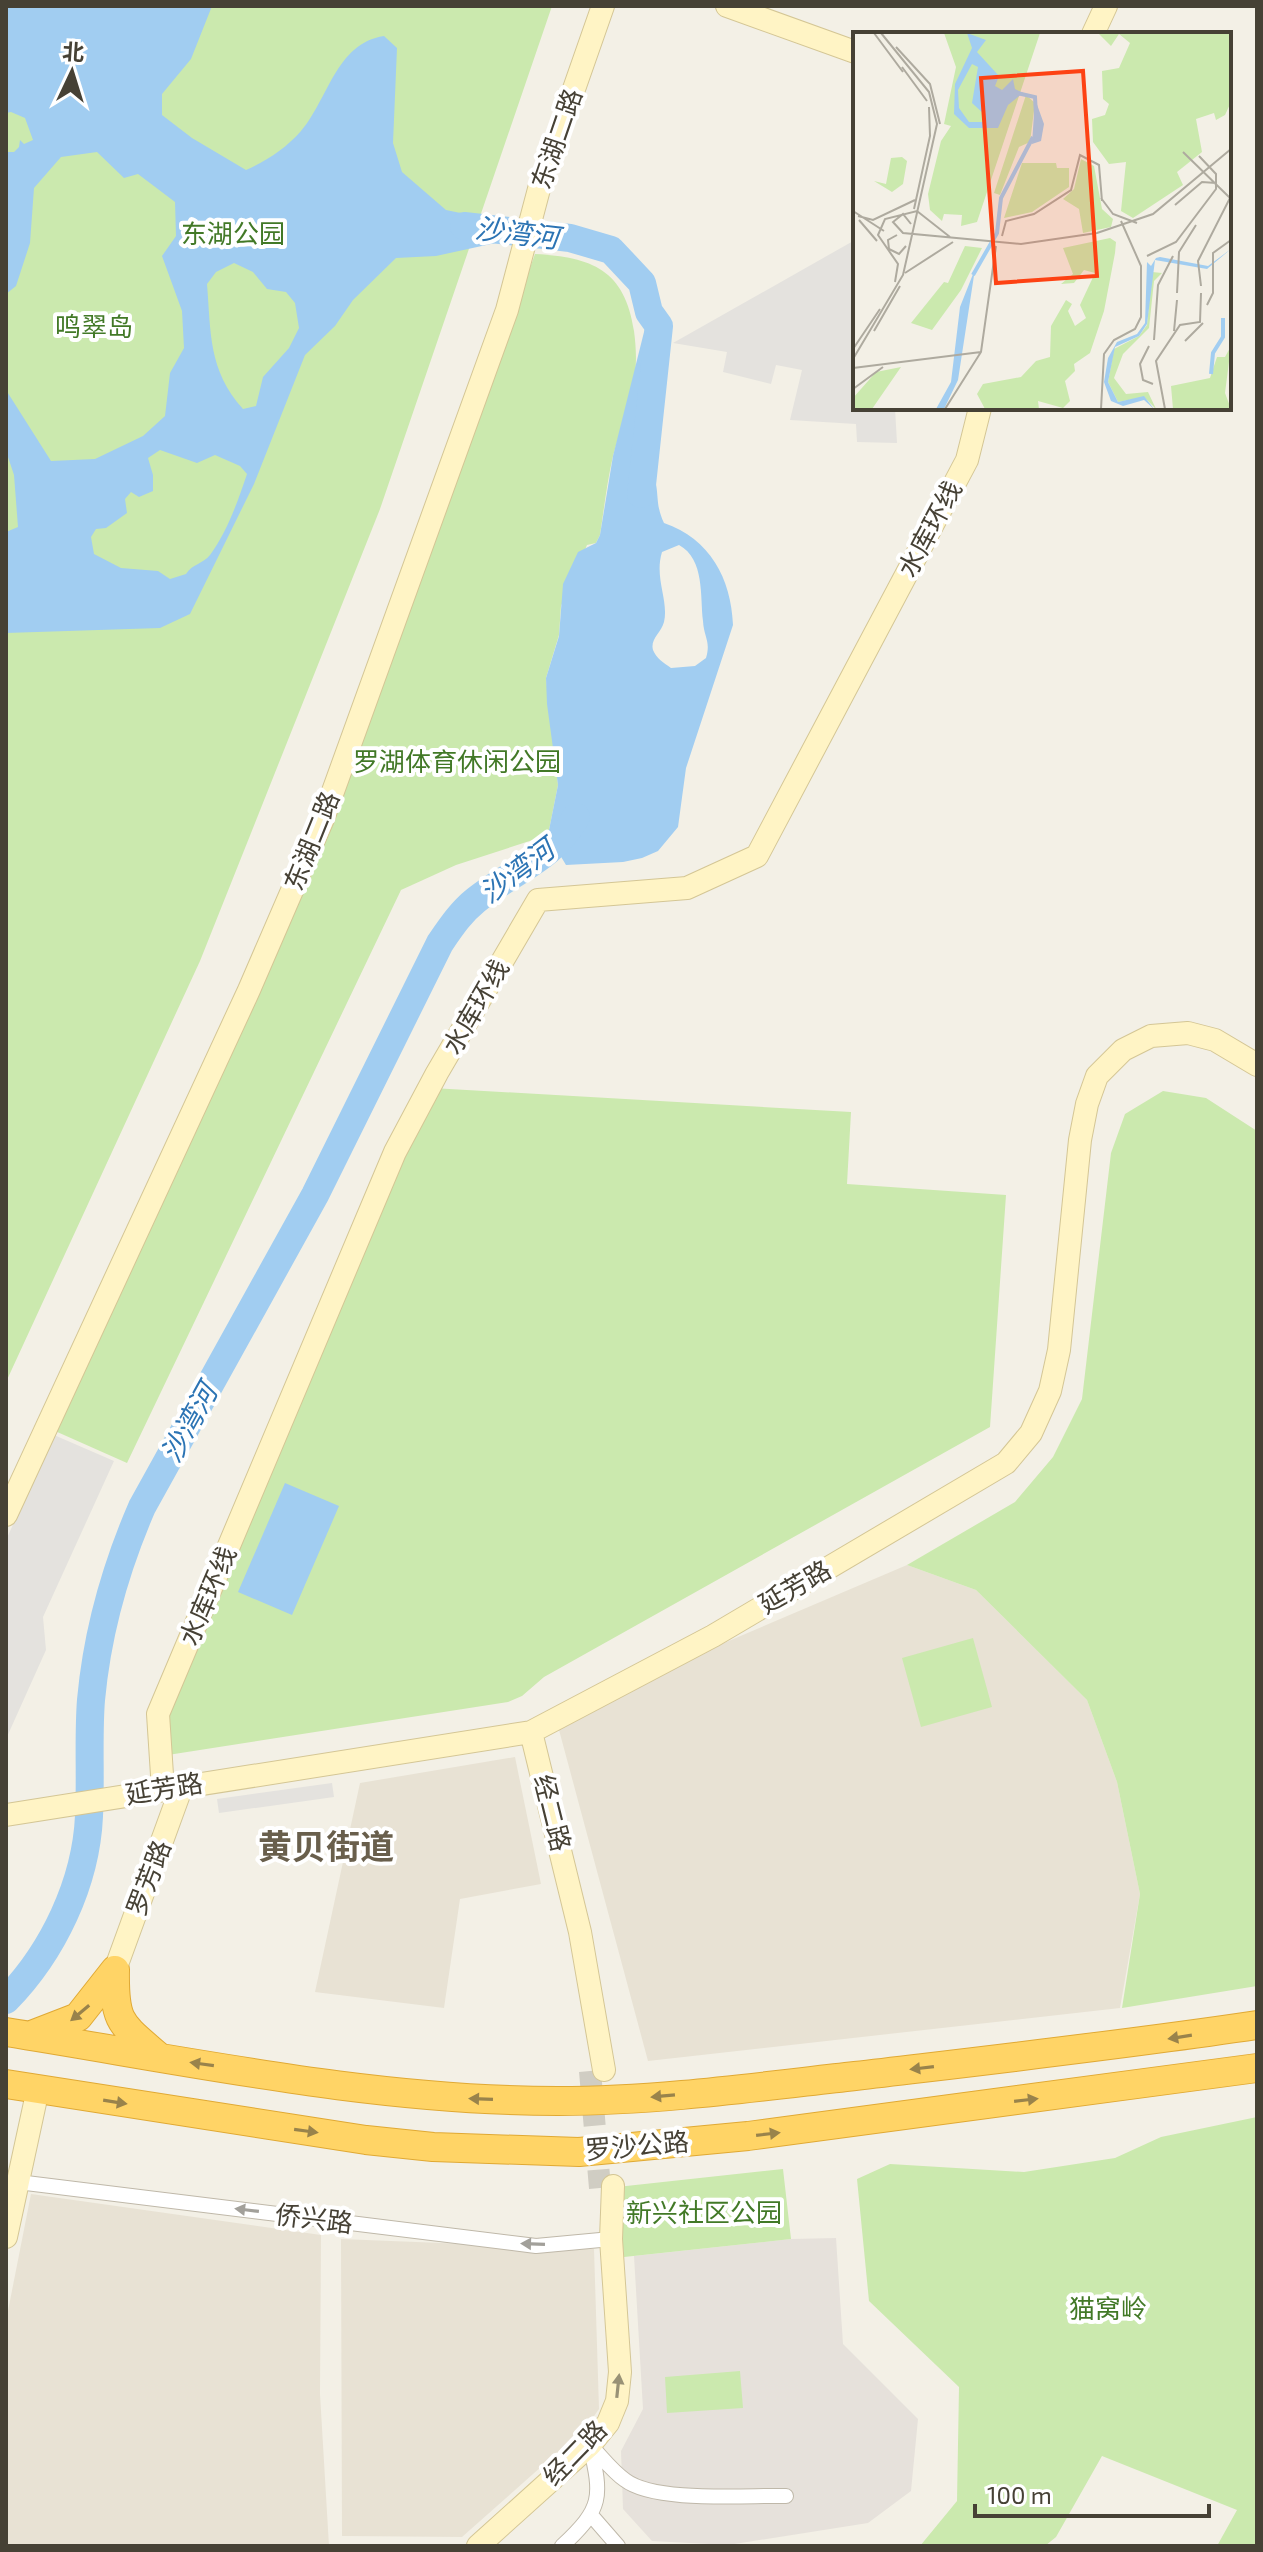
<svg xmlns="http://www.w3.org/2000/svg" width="1263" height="2552" viewBox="0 0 1263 2552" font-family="'Exo 2','Noto Sans SC',sans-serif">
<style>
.residential{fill:#e8e2d4}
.industrial{fill:#e6e1db}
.green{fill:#cbe9ae}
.parking{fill:#e4e2de}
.water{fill:#a1cdf1;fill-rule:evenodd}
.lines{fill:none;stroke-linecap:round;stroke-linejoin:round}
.river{stroke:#a1cdf1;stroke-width:28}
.secondary-tunnel{stroke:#d0cdc3;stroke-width:22;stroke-dasharray:22 11;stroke-linecap:butt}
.street-casing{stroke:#bfb8a9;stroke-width:16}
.secondary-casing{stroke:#d4c695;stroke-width:24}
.highway-casing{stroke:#e0a934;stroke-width:30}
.street{stroke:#fff;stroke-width:14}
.secondary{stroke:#fff4c5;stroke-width:22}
.highway{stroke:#ffd466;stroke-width:28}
.oneway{fill:#99834b}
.oneway2{fill:#a2a09a}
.oneway3{fill:#999276}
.labels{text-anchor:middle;stroke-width:8;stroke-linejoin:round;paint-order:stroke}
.street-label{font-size:26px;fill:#464135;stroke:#fff}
.park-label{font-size:26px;fill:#427927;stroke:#fff}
.water-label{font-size:28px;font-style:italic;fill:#2c74b4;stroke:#fff}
.district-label{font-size:34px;font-weight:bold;fill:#695f4c;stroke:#fff}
.inset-river{fill:none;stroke:#a1cdf1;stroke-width:4}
.inset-road{fill:none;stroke:#aeaa9f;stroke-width:2}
.view{fill:#fd4213;fill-opacity:0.15;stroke:#fd4213;stroke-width:4}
.inset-edge{fill:none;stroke:#464135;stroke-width:4}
</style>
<rect width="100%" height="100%" fill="#f3f0e6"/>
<!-- residential -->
<path class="residential" d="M907,1565L976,1590L1087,1700L1117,1782L1140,1894L1120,2008L648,2061L555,1715Z
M515,1757L541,1884L460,1899L444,2008L315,1992L360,1783Z
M31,2194L321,2235L320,2394L329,2546H6V2321Z
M341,2239L594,2249L599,2409L587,2426L462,2537L342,2536Z"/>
<!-- industrial -->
<path class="industrial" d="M836,2238L843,2344L918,2419L911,2491L868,2523L728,2545L652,2541L623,2509L621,2451L643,2409L634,2256L791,2239Z"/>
<!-- green -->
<path class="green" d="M6,6H552L380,509L200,961L6,1382Z
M535,254C592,257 625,270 634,331C637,354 637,375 631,398C626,417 618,436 613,456C607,482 604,509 600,535L596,543L587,545L561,606L559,635L546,678L558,785L548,835L456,865L401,890L127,1463L55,1431L330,829Z
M432,1088L851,1112L847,1184L1006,1195L990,1427L544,1677L522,1696L508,1702L155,1757L151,1712Z
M1163,1091L1206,1098L1257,1131V1986L1122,2008L1140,1894L1117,1782L1087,1700L976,1590L907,1565L1015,1502L1053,1457L1082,1399L1111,1153L1125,1114Z
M973,1638L992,1707L921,1727L902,1658Z
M1257,2117V2546H1217L1237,2510L1102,2456L1056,2537L1045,2546H920L957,2501L959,2387L869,2301L857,2179L890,2164L1024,2172L1115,2158L1161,2137Z
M783,2169L791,2239L624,2257L617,2187Z
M740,2371L743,2408L667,2413L665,2377Z"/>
<!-- parking -->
<path class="parking" d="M855,240V408H895L897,443L857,442L856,424L790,420L802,370L776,365L771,384L723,372L727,352L673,343Z
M54,1435L114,1461L43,1617L46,1650L6,1739V1540Z
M332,1783L334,1797L219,1813L217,1799Z"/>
<!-- water -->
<path class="water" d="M6,6H212L191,59L162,94V115L192,138L246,170C268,160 285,149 301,131C328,100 336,43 384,36L397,48L393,143L402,172L446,210L504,222L500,242L436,256L396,258L353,300L335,326L305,355L254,484L190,614L160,628L6,633V532L18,527L14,475L6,451V390L51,461L95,459L143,436L165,416L170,373L184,348L182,311L162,256L176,236L175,202L138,174L124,178L97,152L61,157L34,188L30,243L16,286L6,294V152H14L19,147L20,140L24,144L33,140L25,118L11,112L6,113ZM234,263L253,272L267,289L286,292L295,303L299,328L289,348L263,377L256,406L243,409C208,370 211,333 207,284L216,272ZM160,450L197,463L215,455L240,466L247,474C238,501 227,532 210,555C203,564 192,564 186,574L170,579L158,571L121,568L94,554L91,537L96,529L106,528L127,513L125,499L131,492L139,497L153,491V475L148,458Z
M649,312L658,358L645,459C664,487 652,498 664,523C710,539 731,578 733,625L686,768L678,827L658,851L642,858L623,862L566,865L548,835L558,785L547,704L546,678L559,636L563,584L578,552L596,543L600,535L613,456ZM679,545C705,559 700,597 703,621C704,638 711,641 706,658L695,666L671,668C664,663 656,658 653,650C650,639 661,633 664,622C669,600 654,578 662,552Z
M285,1483L339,1506L292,1615L238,1592Z"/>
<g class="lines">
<!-- river -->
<path class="river" d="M464,226L570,238L611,250L642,283L649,312L659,326L641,494
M6,2000C53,1952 86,1883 89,1816C91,1777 88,1738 91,1700C97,1634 116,1567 142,1507L315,1195L440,943C451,927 461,912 476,900C513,870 551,861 576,817"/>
<!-- secondary-tunnel -->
<path class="secondary-tunnel" d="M590,2071L600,2188"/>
<!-- street casing -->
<g class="street-casing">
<path id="street" d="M18,2182L536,2246L611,2239
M590,2445C601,2456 612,2471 625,2480C655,2503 748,2495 786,2496
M591,2515L618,2546
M562,2546C603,2508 602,2497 590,2445"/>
</g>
<!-- secondary casing -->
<g class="secondary-casing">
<path id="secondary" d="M727,6L855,52
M1093,34L1106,6
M6,1515L249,990L323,819L507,310L539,189L603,6
M531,1732L580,1932L604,2070
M163,1790L158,1714L395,1152L437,1073L538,900L687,888L757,856L967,460L980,408
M6,1815L531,1732L713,1636L1006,1463L1031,1433L1050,1391L1059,1350L1080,1140L1087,1104L1097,1076L1123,1050L1151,1036L1188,1033L1215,1040L1257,1065
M115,1970L182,1786
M6,2237L38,2089
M478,2546L590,2445L608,2423L617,2401L620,2372L611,2239L613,2186"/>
</g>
<!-- highway casing -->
<g class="highway-casing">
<path id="highway" d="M115,1970C114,2023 120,2023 159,2057
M6,2032C188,2061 374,2101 558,2101C657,2101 757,2087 855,2076C989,2060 1123,2045 1257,2025
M34,2034L78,2017L115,1970
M6,2084L366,2140L433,2147L579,2152L748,2136L1257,2068"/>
</g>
<!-- street -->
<use href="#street" class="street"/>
<!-- secondary -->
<use href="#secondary" class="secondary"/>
<!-- highway -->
<use href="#highway" class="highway"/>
</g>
<!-- one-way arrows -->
<defs><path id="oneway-solid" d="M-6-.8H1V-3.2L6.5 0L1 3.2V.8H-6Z" transform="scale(2)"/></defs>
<g class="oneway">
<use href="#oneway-solid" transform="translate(80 2013) rotate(140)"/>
<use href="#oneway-solid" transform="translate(1180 2037) rotate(171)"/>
<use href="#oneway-solid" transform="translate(202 2064) rotate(-172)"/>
<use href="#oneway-solid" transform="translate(922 2068) rotate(173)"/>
<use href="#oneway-solid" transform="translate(663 2096) rotate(175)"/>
<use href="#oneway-solid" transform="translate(481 2099) rotate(-178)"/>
<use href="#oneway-solid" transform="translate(1026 2100) rotate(-7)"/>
<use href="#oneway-solid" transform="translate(115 2102) rotate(9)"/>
<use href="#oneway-solid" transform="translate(306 2131) rotate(8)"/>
<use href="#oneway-solid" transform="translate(768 2134) rotate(-7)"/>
</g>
<g class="oneway2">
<use href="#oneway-solid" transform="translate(247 2210) rotate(-173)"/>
<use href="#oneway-solid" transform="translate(533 2244) rotate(-178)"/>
</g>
<use class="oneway3" href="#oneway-solid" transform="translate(618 2386) rotate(-84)"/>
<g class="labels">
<!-- street labels -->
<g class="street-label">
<text transform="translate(557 139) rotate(-71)" y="9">东湖二路</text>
<text transform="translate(930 529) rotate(-62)" y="9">水库环线</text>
<text transform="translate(312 841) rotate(-68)" y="9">东湖二路</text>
<text transform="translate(476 1007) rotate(-60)" y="9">水库环线</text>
<text transform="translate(795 1587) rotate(-30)" y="9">延芳路</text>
<text transform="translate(208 1596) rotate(-67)" y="9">水库环线</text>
<text transform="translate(164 1789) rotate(-9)" y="9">延芳路</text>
<text transform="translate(552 1813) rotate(76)" y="9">经二路</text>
<text transform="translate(149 1878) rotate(-69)" y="9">罗芳路</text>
<text transform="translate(637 2146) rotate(-5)" y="9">罗沙公路</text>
<text transform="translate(314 2219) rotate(7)" y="9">侨兴路</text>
<text transform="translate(575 2453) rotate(-46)" y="9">经二路</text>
</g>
<!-- park labels -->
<g class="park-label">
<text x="233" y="243">东湖公园</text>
<text x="94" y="336">鸣翠岛</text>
<text x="457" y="771">罗湖体育休闲公园</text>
<text x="704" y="2222">新兴社区公园</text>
<text x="1108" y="2318">猫窝岭</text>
</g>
<!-- water labels -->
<g class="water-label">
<text transform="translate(517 233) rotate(7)" y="10">沙湾河</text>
<text transform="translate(517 871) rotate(-37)" y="10">沙湾河</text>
<text transform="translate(189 1423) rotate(-61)" y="10">沙湾河</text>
</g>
<!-- district labels -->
<g class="district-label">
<text x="326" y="1859">黄贝街道</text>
</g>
</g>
<!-- overview -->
<g transform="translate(853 32)">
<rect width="378" height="378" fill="#f3f0e6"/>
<path d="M91,1H187L124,190L108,194L109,183L91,182L89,189L77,178L75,162L88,109L98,94L91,92L103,35ZM245,1H376L378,70L372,83L363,88L361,81L343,87L349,120L324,140L330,153L280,186L268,179L273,130L256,132L240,110L239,87L252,83L256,72L250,67L249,39L266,36L277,11L266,2L258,14ZM173,63L182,71L177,110L166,115L147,163L141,161ZM49,125L54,129L50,152L39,160L21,149L33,152L38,126ZM228,127L241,134L249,177L260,187L258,195L230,201L226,177L210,167L221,157ZM169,131H203L204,136H216V155L179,180L151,186ZM257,206L263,210L262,221L251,279L237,321L221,332L222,339L212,349L217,369L210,376L185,369L186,377H132L124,362L130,352L168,345L183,329L197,325L198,294L213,268L219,272L215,279L222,294L233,286L227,273L242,241L231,238L221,251L208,252L220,242L210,216ZM112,214L129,216L108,258L79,298L58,291L91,250L95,251ZM299,240L309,241L301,249L296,296L270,322L261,346L273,362L295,360L303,377L291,365L265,370L255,350L261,317L286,304L294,293ZM378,314L372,361L378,377H320L318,354L357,346L364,325H372ZM48,335L19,377H0V366L23,340Z" fill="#cbe9ae"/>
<path d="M114,1L133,8L124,20L146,44L142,54L149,58L160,47L162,57L170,61L155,73L145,96H116L101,82L102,52L119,16ZM119,32L125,35L119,71L131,82L130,90H116L106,76L105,58ZM182,67L191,92L188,109L179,112ZM378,217L354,237L302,228L294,292L286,304L262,315L255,350L265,370L291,364L301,377L291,368L270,374L258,369L251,350L255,326L264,310L284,302L292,291L294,230L298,234L303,226L307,225L355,234ZM122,237L105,348L91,377H83L98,350L107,275Z" fill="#a1cdf1" fill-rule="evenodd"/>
<path class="inset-river" d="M164,61L182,65L183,84M120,243L144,201L148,166L180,105M358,342L360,321L370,305V286"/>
<path class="inset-road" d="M21,1L50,40M43,15L77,52L87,92M49,35L74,69M330,120L377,166L345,229L348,254M248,166L260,182L284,191M322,173L349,150L363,151M61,177L77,104L76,75M0,179L31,199M5,184L20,188L62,168M6,188L24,209M58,192L50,182L40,190L50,201L168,212L244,201L300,182L378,117M44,203L35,208L36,217L46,222L53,214M149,204L153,189L181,182L218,158L227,123L246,133L249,169M294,224L323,210L363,157V142L346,124M52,241L100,210M42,250L45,232L25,203L32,187L64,179L97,205M324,261L326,220L343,193M354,273L360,261V221L378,208M21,299L47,254M321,299L324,268M301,308L305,253L320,224M332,309L350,291M296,314L287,332L290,348L300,352M0,317L27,277M0,327L50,243L84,92L76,60L28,1M0,336L128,320M0,357L30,335M92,377L128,320L143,214M248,377L251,322L261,308L282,297L288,285V234L268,189M312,377L303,329L327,293L347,290L348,261"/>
<path class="view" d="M230,39L244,244L143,251L128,46Z"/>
<rect width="378" height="378" class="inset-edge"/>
</g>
<!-- border -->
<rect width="1263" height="2552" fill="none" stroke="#464135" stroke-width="16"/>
<!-- north arrow -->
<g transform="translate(72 72) rotate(4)" stroke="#ffffff" stroke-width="6" paint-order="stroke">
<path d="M0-6L14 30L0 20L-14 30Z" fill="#464135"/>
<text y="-12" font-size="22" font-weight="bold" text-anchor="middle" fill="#464135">北</text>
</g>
<!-- scale -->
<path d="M975 2504v12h234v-12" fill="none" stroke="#464135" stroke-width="4"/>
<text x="987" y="2504" font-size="24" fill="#464135" stroke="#ffffff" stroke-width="6" paint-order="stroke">100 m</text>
</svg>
